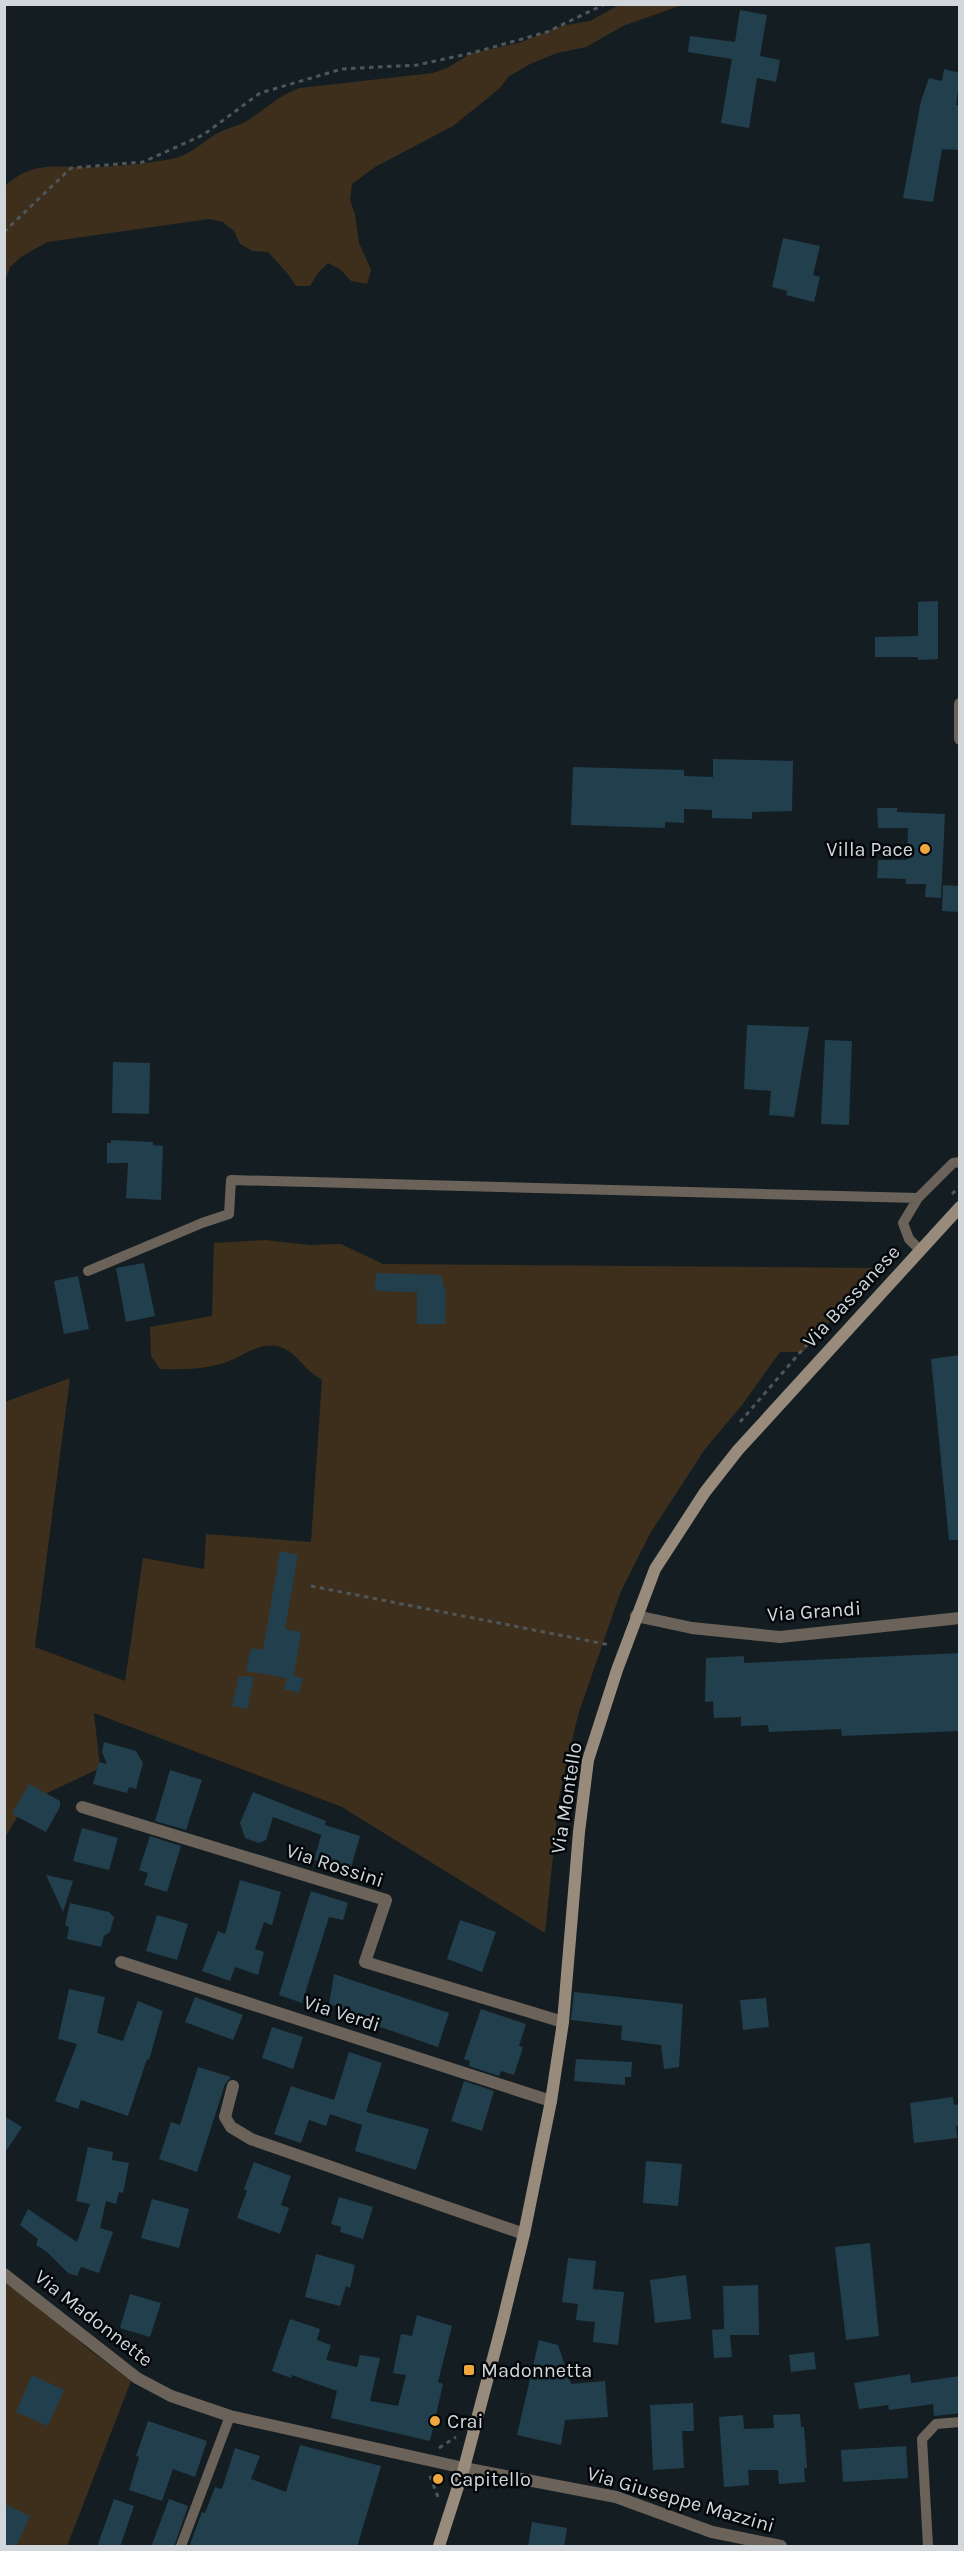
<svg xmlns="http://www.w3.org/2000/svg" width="964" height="2551" viewBox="0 0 964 2551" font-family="Karla,sans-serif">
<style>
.green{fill:#3e2f1c}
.building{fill:#223f4d}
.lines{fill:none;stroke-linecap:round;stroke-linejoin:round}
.path{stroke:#4e565a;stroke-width:3;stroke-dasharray:4.5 4.5;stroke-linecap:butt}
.lane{stroke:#6b6359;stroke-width:10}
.street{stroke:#6b6359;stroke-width:12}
.secondary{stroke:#998b7b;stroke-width:12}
.poi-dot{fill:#efa73e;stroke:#040709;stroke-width:2}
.labels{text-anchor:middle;stroke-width:5;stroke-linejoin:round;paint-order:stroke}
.poi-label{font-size:20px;fill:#d1d7db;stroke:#040709;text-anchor:start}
.street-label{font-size:20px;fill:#d1d7db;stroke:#040709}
</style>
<rect width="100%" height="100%" fill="#141e22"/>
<!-- green -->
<path class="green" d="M619,5H691L679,6L623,26L586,47L557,53L530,64L508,77L500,88L453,126L375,167L352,184L350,200L355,214L359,243L371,270L367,284L351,281L341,270L328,263L318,273L310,286H296L288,274L268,252L253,251L240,244L234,231L223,222L209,219L47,242L21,257L10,267L5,281V186C35,158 62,169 99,167C123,166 149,163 172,159C188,156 203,142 216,134C227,128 239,126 250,119C267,108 279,95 300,88L433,73L447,68L472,53L519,43L561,26L590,21Z
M265,1240L310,1245L341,1244L383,1264L878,1268L803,1352H780L742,1405L705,1449L651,1532L621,1591L578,1715L559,1798L545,1933L342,1807L94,1713L100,1768L20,1806L21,1810L5,1838V1402L70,1378L35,1647L125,1681L143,1558L204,1569L206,1534L311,1542L322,1380C306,1371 298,1356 287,1350C264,1336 243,1358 221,1364C202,1369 179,1370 160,1369L151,1356L150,1327L212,1316L214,1243Z
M4,2282L41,2306L86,2347L131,2381L67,2546H5Z"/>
<!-- building -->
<path class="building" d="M740,10L767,15L760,56L780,60L776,82L757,78L749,128L721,123L732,59L688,52L690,36L735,42Z
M944,69L960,73L956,105H960V150L942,149L933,202L903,198L921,101L929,78L942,81Z
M783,238L820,246L813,275L820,277L814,302L786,295L787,291L772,287Z
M938,601V659L918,660V657H875V637L918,636V602Z
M713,759L793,761L792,811L752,812V819L712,818V810L684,809V823L665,822V828L571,825L573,767L684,770V776L713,777Z
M877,808H897V812L945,814L941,898L925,897L926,884H906V879L877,878L878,860H907L908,828H878Z
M943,885L960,886V912L942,911Z
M747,1025L809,1027L794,1117L769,1115L771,1091L744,1089Z
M825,1040L852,1041L849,1125L821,1124Z
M113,1062L150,1063L149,1114L112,1113Z
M111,1140L153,1142V1145L163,1146L161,1200L126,1198L128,1163H107V1143H111Z
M144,1263L155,1316L126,1322L116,1268Z
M376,1273L441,1275L446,1293L445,1324H417V1292L375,1291Z
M78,1276L89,1329L64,1334L54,1281Z
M960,1355V1540H949L931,1359Z
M280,1551L298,1555L285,1629L301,1632L294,1676L303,1678L299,1693L284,1689L287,1678L246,1671L251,1648L263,1650Z
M960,1653V1731L842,1736L841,1729L769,1732L768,1725L741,1726V1717L714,1718L713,1701L705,1702L706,1658L744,1656V1663Z
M239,1676L254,1677L247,1709L232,1706Z
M104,1742L136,1751L143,1763L136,1789L129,1787L127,1793L93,1784L99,1762L107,1764L102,1752Z
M170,1770L202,1780L186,1830L155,1821Z
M29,1784L60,1801V1807L46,1832L12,1814Z
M253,1792L326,1821L325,1825L360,1836L350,1871L314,1860L322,1833L321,1835L273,1817L266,1840L259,1843L245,1838L240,1823Z
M82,1828L118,1838L109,1870L73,1861Z
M150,1836L181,1846L167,1892L144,1885L148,1873L139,1870Z
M46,1875L73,1881L63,1912Z
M240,1880L281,1892L272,1925L264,1922L255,1949L264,1952L258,1975L235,1967L230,1981L202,1971L218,1931L225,1934Z
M311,1891L348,1903L343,1920L329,1917L302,2003L279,1995Z
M70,1903L109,1912L114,1917L110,1932L104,1936L101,1947L67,1939L69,1927L65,1925Z
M157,1915L188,1924L177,1960L146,1951Z
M460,1920L496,1932L482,1972L447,1959Z
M334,1974L449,2013L438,2047L337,2012L338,2007L329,2004Z
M69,1989L105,1997L97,2033L123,2041L138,2001L163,2011L149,2060L147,2059L128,2116L81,2100L78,2109L55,2101L77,2044L58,2039Z
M574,1992L683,2004L679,2067L664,2069L661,2045L621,2040L622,2026L571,2020Z
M195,1997L243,2015L233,2040L185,2022Z
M766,1998L769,2027L743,2030L740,2000Z
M481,2009L526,2024L519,2046L523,2047L514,2075L501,2071L499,2076L469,2066L470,2061L464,2059Z
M272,2027L303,2037L293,2069L262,2058Z
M349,2052L382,2063L366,2112L429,2129L416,2170L355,2151L362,2125L330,2114L326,2126L309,2120L301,2143L274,2134L291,2086L334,2100Z
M576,2059L632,2062L631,2077H625V2085L574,2081Z
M198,2067L231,2077L225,2084L197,2172L159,2159L171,2122L180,2125Z
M464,2081L494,2091L482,2131L451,2121Z
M953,2097L954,2105L960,2104V2125L956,2126L957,2138L914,2143L910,2103Z
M4,2116L22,2127L4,2154Z
M88,2147L113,2152L112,2160L129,2163L123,2193L119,2192L116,2204L106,2201L100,2228L113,2232L99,2273L81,2267L77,2276L68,2273L47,2252L36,2245L38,2239L20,2225L28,2209L77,2242L90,2204L76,2201Z
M646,2161L682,2164L678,2206L643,2203Z
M254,2162L291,2176L281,2205L289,2208L280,2234L237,2218L247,2191L244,2189Z
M339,2197L373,2207L363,2239L340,2232L341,2227L331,2224Z
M152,2199L189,2209L179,2248L141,2238Z
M870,2243L879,2336L846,2340L835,2247Z
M316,2254L355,2265L350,2288L346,2286L340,2306L305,2297Z
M568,2258L596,2261L593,2289L624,2292L618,2345L593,2342L595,2322L576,2320L578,2304L562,2302Z
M686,2275L691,2319L655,2323L650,2280Z
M758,2285L759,2335H730L732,2357L714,2358L712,2330L724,2329L723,2286Z
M130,2294L161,2303L150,2337L120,2328Z
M417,2315L452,2326L438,2382L443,2384L430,2441L331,2418L337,2391L292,2375L291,2378L272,2371L290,2319L320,2329L317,2340L331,2345L326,2360L357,2367L360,2355L380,2358L370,2401L398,2406L406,2375L393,2373L401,2334L412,2336Z
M539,2340L558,2345L571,2384L605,2381L608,2417L565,2420L561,2445L517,2435Z
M814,2352L816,2369L791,2372L789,2355Z
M910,2374L911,2383L960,2376V2413L934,2416L933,2404L889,2410L888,2405L859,2409L854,2383Z
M32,2375L64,2390L48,2426L16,2412Z
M693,2403L694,2431H682L684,2468L653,2470L650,2405Z
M800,2414L801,2427H804L807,2468H804L805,2482L779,2484L778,2470H748L749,2485L724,2487L719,2417L743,2415L744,2429L774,2428L773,2415Z
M148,2421L207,2441L195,2477L173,2469L162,2501L129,2490L139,2457L136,2456Z
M300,2445L381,2466L357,2547H189L202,2512L205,2513L215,2487L222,2489L235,2448L260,2456L251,2479L286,2492Z
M906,2446L908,2478L843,2482L841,2450Z
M114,2499L134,2506L120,2547H97Z
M169,2499L188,2506L174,2547H151Z
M4,2504L30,2516L16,2547H4Z
M532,2522L567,2528L564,2547H528Z"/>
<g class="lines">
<!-- path -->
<path class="path" d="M4,232L71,168L143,162L203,135L260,93L342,69L417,65L472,53L547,32L605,4
M952,1194L960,1186
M740,1422L803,1349L877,1272
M311,1586L610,1645
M439,2448L456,2437
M430,2476L438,2497"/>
<!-- lane -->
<path class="lane" d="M918,1198L903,1223L909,1239L920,1250
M88,1271L202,1223L229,1214L231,1180L918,1198L953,1163L960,1162
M181,2546L230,2416
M928,2546L922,2439L936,2424L960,2422"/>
<!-- street -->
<path class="street" d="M960,704V739
M636,1616L692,1628L780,1637L960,1618
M82,1807L386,1900L365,1962L563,2022
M121,1962L551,2101
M233,2086L225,2117L231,2127L251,2139L524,2234
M4,2274L137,2378L171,2396L230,2416L464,2468L616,2497L712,2532L781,2546"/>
<!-- secondary -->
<path class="secondary" d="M439,2546L464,2468L501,2328L524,2234L551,2101L563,2022L579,1832L588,1760L617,1670L655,1569L705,1492L738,1450L960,1207"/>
</g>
<!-- markers -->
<g class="poi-dot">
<circle cx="925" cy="849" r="6"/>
<rect x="463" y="2364" width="12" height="12" rx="3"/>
<circle cx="435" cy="2421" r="6"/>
<circle cx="438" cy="2479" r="6"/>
</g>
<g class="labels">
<!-- poi labels -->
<g class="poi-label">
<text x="913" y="856" text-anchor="end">Villa Pace</text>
<text x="481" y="2377">Madonnetta</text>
<text x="447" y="2428">Crai</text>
<text x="450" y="2486">Capitello</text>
</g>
<!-- street labels -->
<g class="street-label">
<text transform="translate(851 1296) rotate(-47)" y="7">Via Bassanese</text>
<text transform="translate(814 1611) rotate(-4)" y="7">Via Grandi</text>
<text transform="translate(566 1798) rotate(-81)" y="7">Via Montello</text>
<text transform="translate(335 1865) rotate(18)" y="7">Via Rossini</text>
<text transform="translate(342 2013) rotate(18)" y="7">Via Verdi</text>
<text transform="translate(94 2318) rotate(38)" y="7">Via Madonnette</text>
<text transform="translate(681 2499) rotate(16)" y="7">Via Giuseppe Mazzini</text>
</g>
</g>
<!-- border -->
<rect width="964" height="2551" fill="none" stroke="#d1d7db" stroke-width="12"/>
</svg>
